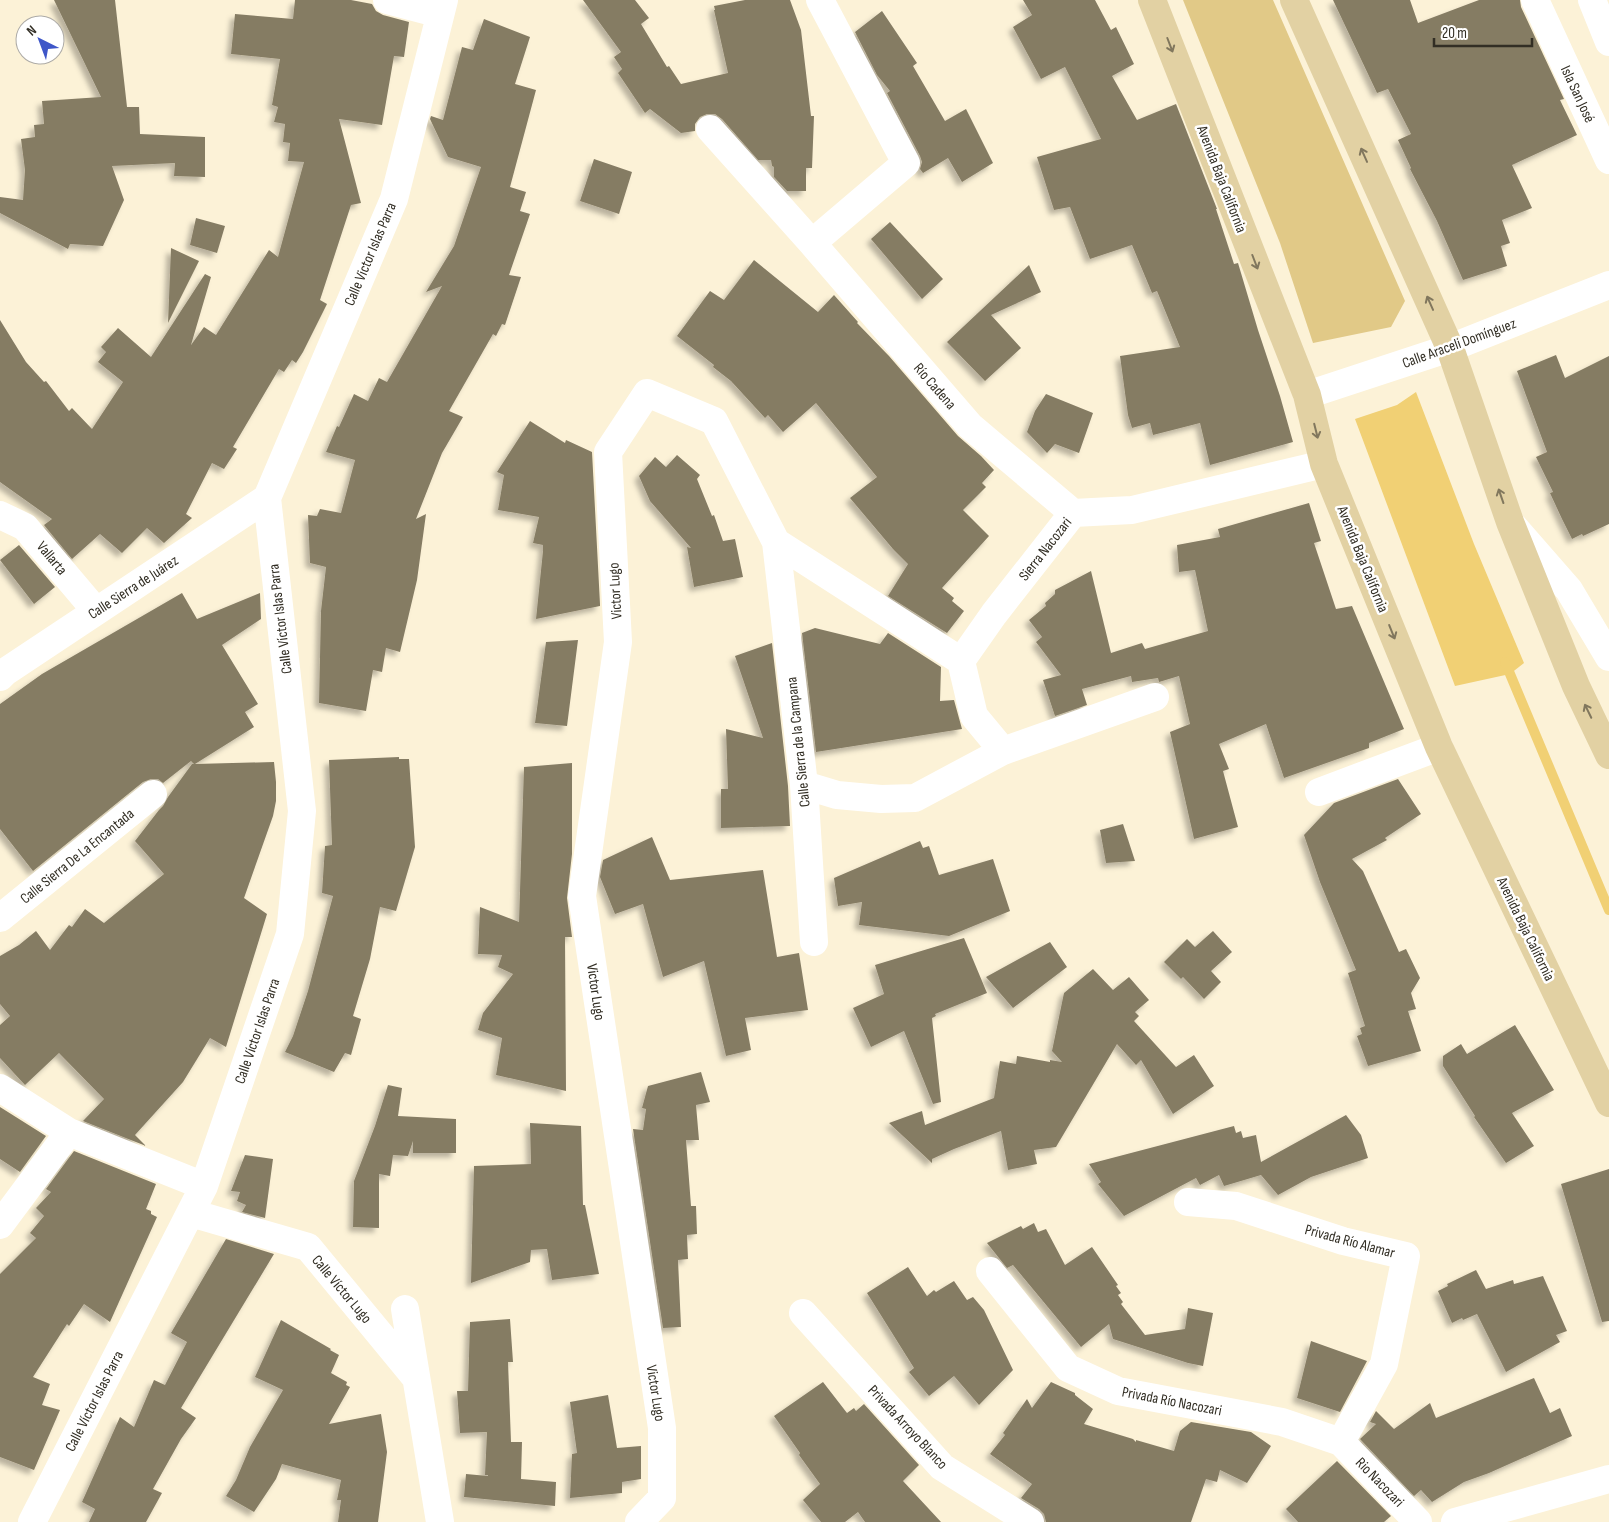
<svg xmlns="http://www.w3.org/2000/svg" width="1609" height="1522" viewBox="0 0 1609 1522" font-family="'Sofia Sans Condensed',sans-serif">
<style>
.green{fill:#e1c987}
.water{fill:#f1d074}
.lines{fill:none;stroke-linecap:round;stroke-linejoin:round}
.stream{stroke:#f1d074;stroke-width:10}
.building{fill:#857c64;filter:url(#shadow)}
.minor{stroke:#fff;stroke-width:28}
.major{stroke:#e2d1a3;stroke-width:28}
.oneway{stroke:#81775d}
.labels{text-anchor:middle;stroke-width:5;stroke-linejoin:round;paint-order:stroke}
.street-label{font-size:15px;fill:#322e24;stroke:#fff}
</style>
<defs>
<filter id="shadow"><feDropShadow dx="-4.5" dy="4.5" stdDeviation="2.5" flood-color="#0004"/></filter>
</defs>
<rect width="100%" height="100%" fill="#fcf2d7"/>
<!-- green -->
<path class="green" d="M1183,0H1273L1405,301L1391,327L1313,343L1280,243Z"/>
<!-- water -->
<path class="water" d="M1416,392L1474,544L1524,663L1510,674L1455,686L1355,419L1397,405Z"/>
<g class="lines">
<!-- stream -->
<path class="stream" d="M1505,662L1609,910"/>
</g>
<!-- building -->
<path class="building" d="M54,0H115L127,107H139L140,134L205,137V177L174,176L175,163L112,166L124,200L103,246L70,244L68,249L0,213V197L23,200L25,170L21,139L35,137L34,125L44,124L42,101L101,97Z
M295,0H351L372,4L376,11L383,15L409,22L404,57L394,56L382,125L339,119L361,203L351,205L320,300L327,304L303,352L296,363L292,360L284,372L279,369L233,447L237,449L224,469L212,463L186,514L192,518L164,543L147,528L122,553L100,534L72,559L44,525L52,519L0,482V320L26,362L44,382L46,381L69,411L72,408L92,429L123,382L98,362L106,352L101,347L118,328L151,357L205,274L211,277L191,345L204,327L216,335L269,250L278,257L304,162L288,161L290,143L283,142L285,124L274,122L278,107L272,105L280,59L231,54L235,14L293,19Z
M583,0H635L649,18L641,24L667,67L669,66L681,84L728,73L714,10H715L714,6L745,0H790L801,30L811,116H814L812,168H806V191H787L774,177V167L772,166L771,160H758L722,119L715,114H707L700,117L695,124V131L681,133L650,109L645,113L618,73L622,69L614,57L621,52Z
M1023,0H1095L1111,30L1116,27L1134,64L1112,76L1137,120L1176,104L1217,209H1216L1234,264L1238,263L1258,330L1280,396L1293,442L1210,465L1200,423L1153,435L1150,423L1132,428L1128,415L1120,356L1180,347L1157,291L1152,293L1132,245L1090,259L1070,207L1054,210L1037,157L1101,139L1065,67L1041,79L1013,27L1032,15Z
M1333,0H1410L1418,23L1479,0H1520L1521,7L1564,99L1560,100L1577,135L1512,165L1532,208L1502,220L1510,243L1501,246L1507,266L1463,280L1437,221L1410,169L1411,168L1398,140L1411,134L1388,89L1377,93Z
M882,11L917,63L913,66L945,121L966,109L993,163L962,182L948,158L923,173L920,169L922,162L920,156L887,93L890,91L877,75L855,32Z
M484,19L530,37L515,84L536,90L510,187L526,192L520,211L530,214L509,275L521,277L505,325L502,324L496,336L493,334L449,411L463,417L442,453L416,519L426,514L417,580L400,652L386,648L382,672L373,670L366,711L319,703L321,611L326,567L310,563L308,515L317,516L320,509L341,513L355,460L326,452L337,426L339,427L354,394L368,401L379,378L387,382L442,286L426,292L454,246L481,167L448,157L430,119L431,116L443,120L462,47L473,50Z
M594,159L632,172L619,214L580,201Z
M196,218L225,226L217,253L190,245Z
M890,222L943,279L922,299L871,239Z
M171,248L199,261L168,323Z
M754,260L818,312L834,295L858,322L857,323L889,356L958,436L981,456L994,470L982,483L986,487L963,510L989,536L942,588L954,598L952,601L964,611L947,633L888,596L908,564L893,549L850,498L877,477L816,403L783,432L768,415L765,418L731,381L713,367L714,365L677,336L710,291L724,300Z
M1029,265L1041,292L991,315L1021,348L985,381L947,342Z
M1556,355L1565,378L1609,356V524L1583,536L1582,534L1572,539L1562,519L1550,493L1553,492L1536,457L1547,452L1517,371Z
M1046,394L1093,413L1079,453L1055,444L1047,453L1027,432L1035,411Z
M530,421L565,443L566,440L592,452L600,604V606L536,619L543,551V545L533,543L539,517L498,510L504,475L497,472Z
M677,455L700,475L697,479L712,516L714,515L723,541L735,539L743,577L694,587L687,547L691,548L650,501L639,476L655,457L666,467Z
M1309,503L1321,541L1314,543L1336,609L1352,606L1404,729L1369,743V748L1284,778L1266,724L1219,744L1229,769L1223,771L1238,827L1194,839L1170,732L1190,724L1179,676L1159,682L1158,678L1132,682L1131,676L1082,689L1087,705L1055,716L1043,680L1061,675L1036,642L1042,637L1029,620L1046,606L1045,603L1055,594V590L1091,571L1111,653L1142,643L1145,649L1208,631L1195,570L1179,572L1177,545L1220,537L1218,529Z
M19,545L55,587L34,604L0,560Z
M182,593L197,619L260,593L261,619L222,645L258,704L245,712L254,727L195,764L274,762L276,782V801L273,816L244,898L267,914L226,1047L210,1038L183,1082L135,1135L146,1146L83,1121L104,1099L59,1053L25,1085L0,1058V1025L10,1016L0,1004V956L19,945L36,931L50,950L69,925L72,927L85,909L104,923L164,874L135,841L159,810L163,806L168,797L192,764H194L191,761L163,783L158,779H151L143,782L33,871L0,829V704L42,674Z
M815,628L880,644L888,633L941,667L940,701L954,700L962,729L816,752L802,633Z
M578,640L567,726L535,723L546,642Z
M772,643L788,786L790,826L721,828V789H728L726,729L763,738L735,656Z
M399,757V759H409L415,847L396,911L380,907L370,959L353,1016L361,1019L351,1055L345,1053L334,1072L285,1052L293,1036L308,991L333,896L322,893L325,846L332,845L329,760Z
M572,763V854L567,898L572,937H565L566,1091L496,1075L502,1038L478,1030L483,1013L513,974L498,967L502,955L478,954L480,907L519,922L524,767Z
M1398,779L1421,814L1385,838L1387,840L1352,859L1363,871L1399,952L1406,949L1420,978L1411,993L1416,1009L1408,1011L1421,1051L1368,1066L1357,1036L1362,1034L1360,1028L1365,1026L1348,973L1356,970L1320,882L1304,835L1334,803Z
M1123,824L1135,861L1106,863L1100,830Z
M652,837L670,880L763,870L777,957L799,953L808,1010L745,1018L751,1050L726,1056L704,961L663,977L643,904L615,914L600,877L603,860Z
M920,841L923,848L929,846L939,875L993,859L1010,911L949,936L859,925L862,902L838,906L834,878Z
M1213,931L1232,952L1211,971L1221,982L1204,999L1183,977L1181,979L1164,962L1187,939L1195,947Z
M964,938L987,993L935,1014L936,1016L932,1018L941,1102L933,1104L904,1031L871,1047L853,1008L884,994L875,965Z
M1050,942L1067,967L1013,1008L986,977Z
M1093,969L1113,990L1129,977L1149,1000L1135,1012L1139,1016L1134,1021L1176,1067L1194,1055L1214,1086L1173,1114L1141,1060L1136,1065L1117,1044L1056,1147L1034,1150L1037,1164L1008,1170L1001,1131L954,1149L932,1159V1163L889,1123L922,1111L925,1125L994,1098L1000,1061L1016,1064L1017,1056L1050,1062V1060L1062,1062L1052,1051L1064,993Z
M1515,1025L1554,1090L1512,1113L1534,1146L1506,1163L1474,1117L1475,1116L1443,1066V1056L1461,1044L1467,1054Z
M701,1072L710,1102L696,1105L699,1140H686L691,1206H696L697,1234L687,1235L688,1259L678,1260L681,1327L663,1328L633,1129L643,1130L646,1109L642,1108L648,1086Z
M388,1085L402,1088L398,1116L456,1119V1153H413V1141L408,1156L393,1155L390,1176L379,1174V1228L353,1227L354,1181L375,1126Z
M0,1107L46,1136L20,1172L0,1159Z
M1346,1115L1361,1135L1368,1158L1311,1177L1278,1195L1261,1175L1224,1186L1219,1175L1200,1185L1196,1178L1124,1216L1098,1184L1101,1182L1089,1164L1234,1126L1236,1133L1241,1131L1243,1138L1256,1135L1261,1162Z
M530,1123L581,1126L583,1205H585L599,1274L552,1280L547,1249L531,1250L530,1262L471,1283L474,1166L531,1164Z
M74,1151L156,1184L146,1209L151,1211V1214L157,1217L110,1322L84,1304L69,1326L67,1324L33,1377L50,1384L42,1405L60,1410L34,1470L0,1457V1274L36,1238L30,1233L44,1216L36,1208L51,1192L46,1189Z
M245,1155L273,1159L265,1218L242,1212L246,1205L237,1201L240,1192L231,1191Z
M1609,1169V1321L1602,1322L1561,1184Z
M1034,1223L1038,1232L1046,1229L1065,1265L1092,1247L1118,1285L1116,1286L1121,1293L1118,1295L1123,1302L1121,1304L1145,1335L1185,1329L1188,1308L1213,1313L1203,1366L1188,1363L1113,1339L1109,1324L1081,1347L1013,1265L1007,1268L987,1243L1021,1226L1023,1229Z
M226,1239L274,1254L181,1408L196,1418L181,1439L153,1489L162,1493L146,1522H89L95,1509L82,1502L120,1417L134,1427L154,1380L165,1385L187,1342L171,1333Z
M908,1267L927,1296L934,1290L936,1292L954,1281L967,1300L973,1297L984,1310L1013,1370L979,1405L954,1376L929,1396L909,1372L914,1368L867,1293Z
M1476,1270L1486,1289L1513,1280L1514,1284L1543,1276L1567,1331L1556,1335L1560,1342L1506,1372L1477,1314L1463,1320L1462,1318L1452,1323L1438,1291L1448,1286L1447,1284Z
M510,1319L513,1362H508L511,1442H522L521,1479L556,1482L555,1506L464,1497L466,1474L488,1476V1475H485L487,1432L460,1433L457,1391H468L470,1322Z
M281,1320L331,1349L330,1350L339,1355L331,1373L347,1382L346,1385L350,1387L329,1424L381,1414L387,1452L378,1522H338L341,1500H337L341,1480L282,1464L276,1479L254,1512L226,1496L236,1480L250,1447L283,1390L255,1377Z
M1311,1341L1367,1361L1340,1412L1297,1398Z
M1534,1378L1550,1413L1560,1408L1572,1436L1489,1473L1464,1482L1432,1502L1421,1490L1414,1496L1360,1439L1376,1424L1370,1422L1376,1411L1394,1429L1430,1403L1436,1418Z
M823,1382L847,1413L854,1408L856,1411L864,1404L919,1465L903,1481L941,1522H865L858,1512L845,1522H821L803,1500L820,1484L799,1455L800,1453L774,1416Z
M1051,1382L1075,1393V1395L1093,1409L1084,1424L1133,1439L1136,1442V1440L1174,1451L1180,1431L1191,1422L1251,1432L1271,1446L1247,1483L1220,1470L1217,1482L1206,1479L1191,1522H1046L1044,1514L1039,1509L1021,1498L1032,1484L990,1454L1005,1435L1003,1433L1027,1399L1032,1408Z
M608,1395L617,1448L641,1446V1479L622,1482V1493L570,1498L572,1454L577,1453L570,1402Z
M1337,1461L1391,1516L1384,1522H1298L1286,1509Z"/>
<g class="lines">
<!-- minor -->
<path class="minor" d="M387,0L440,14
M1535,0L1609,160
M1592,0L1609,42
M710,129L812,243L970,426L1073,513
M812,243L906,163L820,0
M1307,395L1450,348L1609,285
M0,515L25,527L96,611
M1514,527L1569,590L1609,657
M776,542L804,785L814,942
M0,677L5,672L267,498
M1003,751L974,716L961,661L994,614L1073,513L1132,510L1324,464
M804,785L837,795L881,799L915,798L1003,751L1155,697
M1319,792L1439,747
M0,918L153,794
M0,1088L69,1132L204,1186
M1188,1202L1236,1206L1343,1241L1406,1256L1384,1364L1341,1442
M191,1213L308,1247L416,1378
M0,1225L69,1132
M990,1271L1068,1368L1118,1391L1282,1422L1341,1442L1418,1522
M405,1309L440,1522
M803,1313L942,1467L1030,1522
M32,1522L204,1186L290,934L302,811L267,498L394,199L444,0
M639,1522L662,1498V1428L582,896L618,642L608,452L647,393L714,421L776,542L961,661
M1455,1522L1609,1479"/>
<!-- major -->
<path class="major" d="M1152,0L1307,395L1324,464L1439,747L1609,1103
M1294,0L1450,348L1510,522L1576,686L1609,755"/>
</g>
<!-- one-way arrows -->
<defs><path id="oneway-shaft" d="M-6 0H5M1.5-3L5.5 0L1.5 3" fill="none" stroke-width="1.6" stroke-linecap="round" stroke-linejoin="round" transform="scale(1.25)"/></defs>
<g class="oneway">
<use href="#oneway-shaft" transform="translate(1170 45) rotate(69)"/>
<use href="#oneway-shaft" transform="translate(1364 155) rotate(-114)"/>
<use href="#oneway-shaft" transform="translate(1255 262) rotate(69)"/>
<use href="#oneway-shaft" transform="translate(1430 303) rotate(-114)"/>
<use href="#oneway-shaft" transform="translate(1316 431) rotate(76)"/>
<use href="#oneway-shaft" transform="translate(1501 496) rotate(-109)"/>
<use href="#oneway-shaft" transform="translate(1392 632) rotate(68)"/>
<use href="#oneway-shaft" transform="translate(1588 711) rotate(-116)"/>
</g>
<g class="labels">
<!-- street labels -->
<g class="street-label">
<text transform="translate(1578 94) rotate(65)" y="5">Isla San José</text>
<text transform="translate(1222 179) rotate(69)" y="5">Avenida Baja California</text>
<text transform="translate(370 254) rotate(-67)" y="5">Calle Victor Islas Parra</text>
<text transform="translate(1459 343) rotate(-20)" y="5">Calle Araceli Domínguez</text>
<text transform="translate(935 386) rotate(49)" y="5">Río Cadena</text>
<text transform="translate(1045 549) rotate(-52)" y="5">Sierra Nacozari</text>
<text transform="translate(52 558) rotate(50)" y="5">Vallarta</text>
<text transform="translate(1363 559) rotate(68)" y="5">Avenida Baja California</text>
<text transform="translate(133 587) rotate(-33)" y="5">Calle Sierra de Juárez</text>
<text transform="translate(615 591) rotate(-93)" y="5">Victor Lugo</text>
<text transform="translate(280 619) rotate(-97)" y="5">Calle Víctor Islas Parra</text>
<text transform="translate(798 742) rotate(-96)" y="5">Calle Sierra de la Campana</text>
<text transform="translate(77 856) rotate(-39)" y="5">Calle Sierra De La Encantada</text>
<text transform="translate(1526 929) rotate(64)" y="5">Avenida Baja California</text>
<text transform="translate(596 992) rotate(82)" y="5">Victor Lugo</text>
<text transform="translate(257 1031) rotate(-71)" y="5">Calle Víctor Islas Parra</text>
<text transform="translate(1350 1241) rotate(15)" y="5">Privada Río Alamar</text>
<text transform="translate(342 1289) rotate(50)" y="5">Calle Víctor Lugo</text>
<text transform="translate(656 1393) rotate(81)" y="5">Victor Lugo</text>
<text transform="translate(94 1401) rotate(-63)" y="5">Calle Víctor Islas Parra</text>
<text transform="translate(1172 1401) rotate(11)" y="5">Privada Río Nacozari</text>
<text transform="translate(908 1427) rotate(47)" y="5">Privada Arroyo Blanco</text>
<text transform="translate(1380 1482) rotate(46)" y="5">Rio Nacozari</text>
</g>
</g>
<!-- north arrow -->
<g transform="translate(40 40) rotate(318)"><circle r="24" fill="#ffffff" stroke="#adaba7"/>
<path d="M0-4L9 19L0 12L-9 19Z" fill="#3e56c8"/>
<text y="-8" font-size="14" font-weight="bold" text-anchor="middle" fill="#322e24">N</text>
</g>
<!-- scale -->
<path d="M1434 38v8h98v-8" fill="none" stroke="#322e24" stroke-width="2.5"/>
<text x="1442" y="38" font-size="15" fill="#322e24" stroke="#ffffff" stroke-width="4" paint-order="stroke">20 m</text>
</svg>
